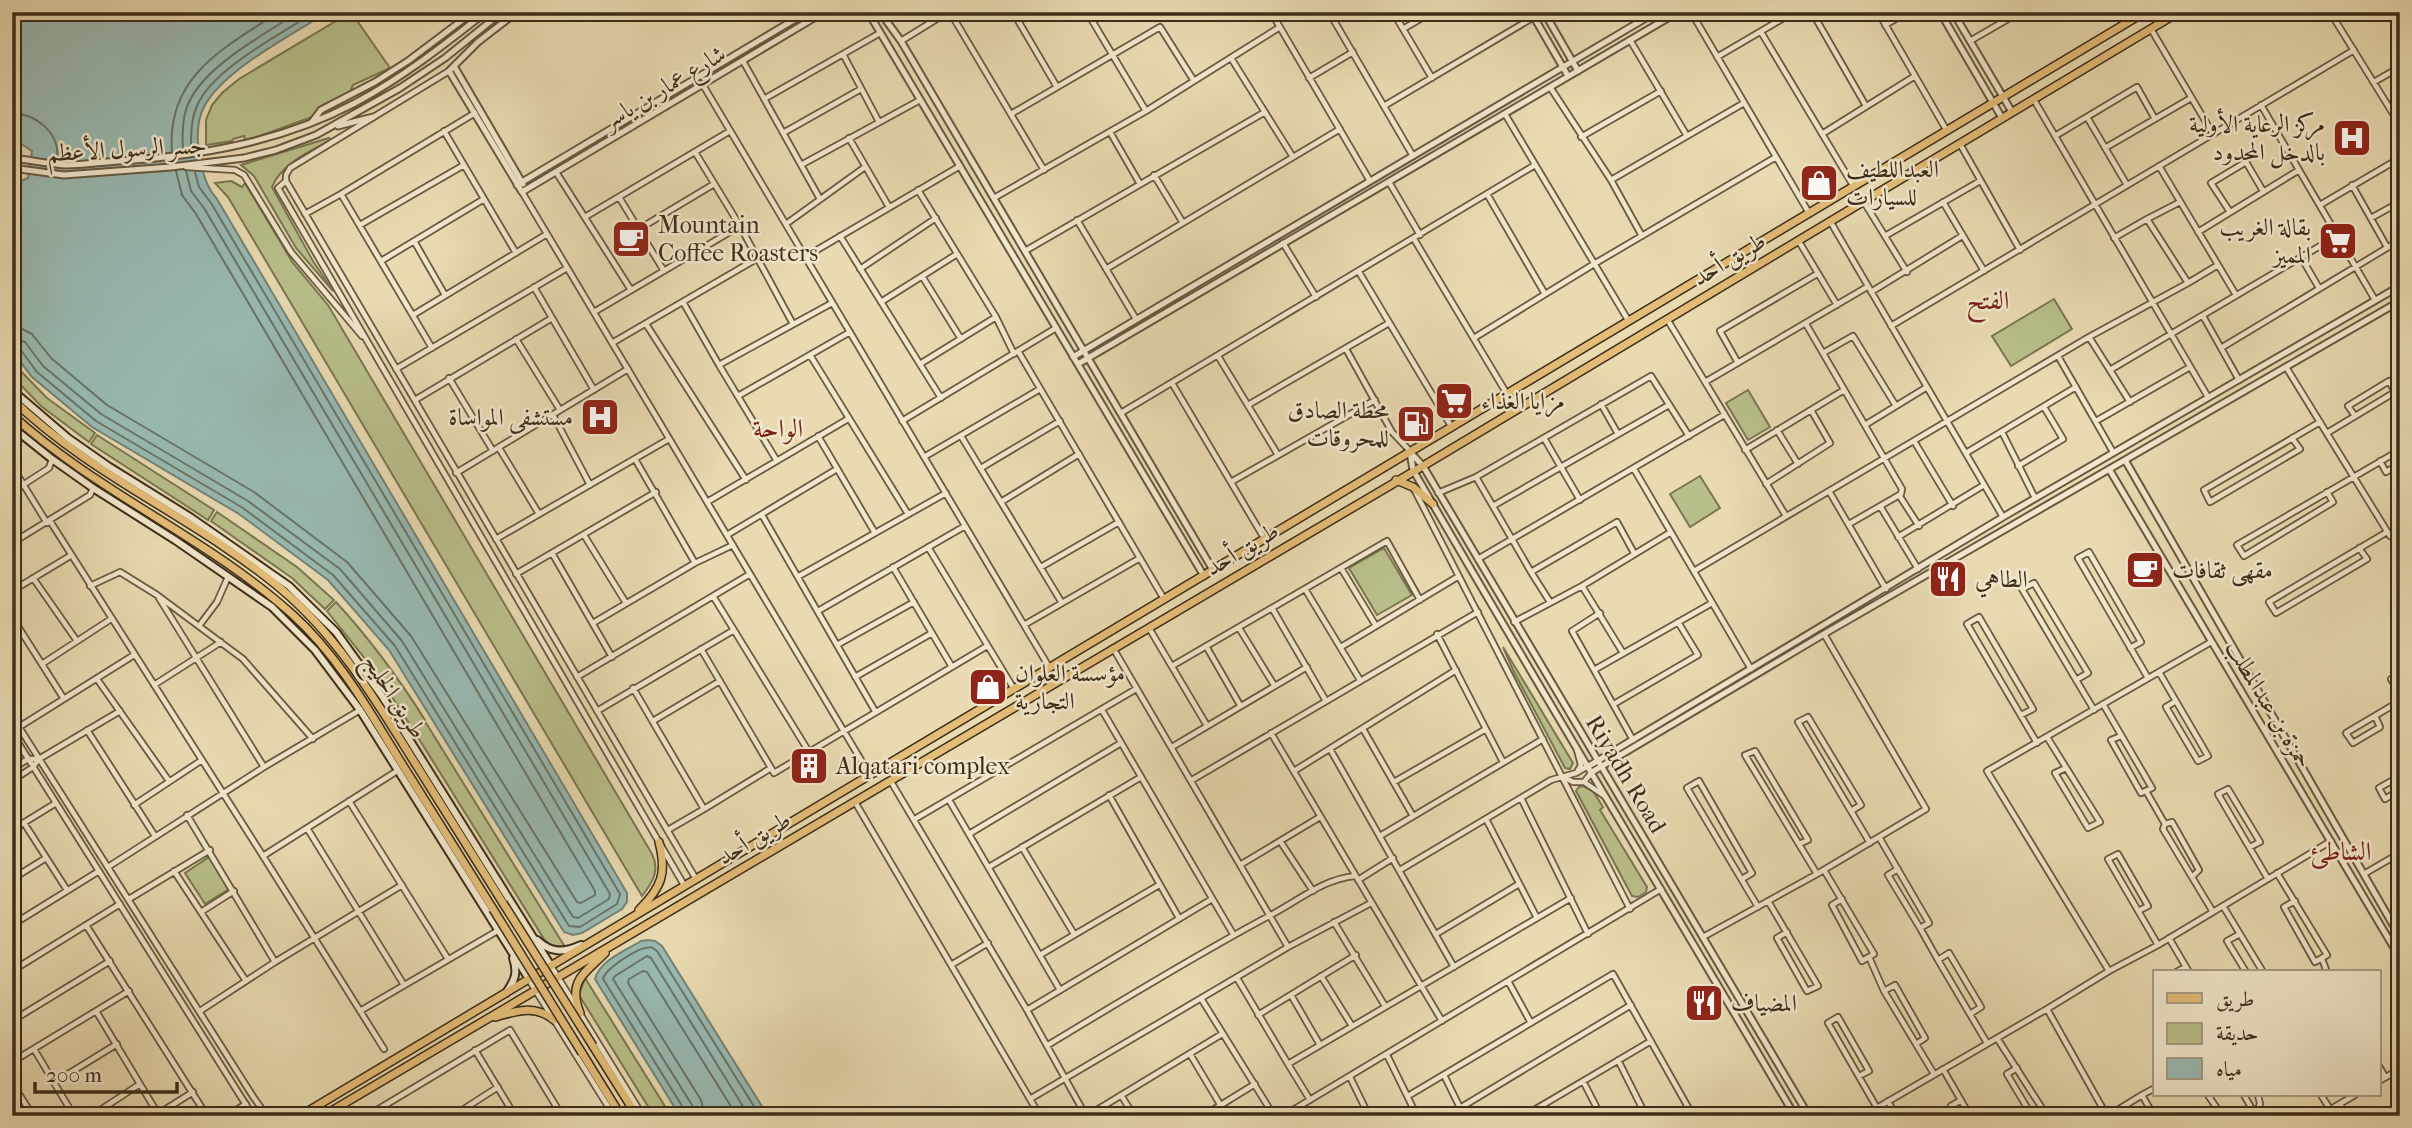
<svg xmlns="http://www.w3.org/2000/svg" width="2412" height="1128" viewBox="0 0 2412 1128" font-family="'IM FELL French Canon',Amiri,serif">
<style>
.green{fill:#b9bf8a;stroke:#7a7652;stroke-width:2}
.water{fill:#99bab3;stroke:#748275;stroke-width:2}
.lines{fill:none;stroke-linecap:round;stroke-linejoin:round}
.shore{stroke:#6a7466;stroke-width:2}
.minor-casing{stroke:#67583f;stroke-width:8}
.tertiary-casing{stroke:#67583f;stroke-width:9}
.secondary-casing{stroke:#3c2d19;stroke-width:10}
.primary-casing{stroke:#3c2d19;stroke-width:10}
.minor{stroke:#f1e7cc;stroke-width:4.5}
.tertiary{stroke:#f1e7cc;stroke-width:5}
.secondary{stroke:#f1e7cc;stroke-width:6}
.primary{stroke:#e4bd78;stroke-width:7}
.primary-bridge-casing{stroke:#3c2d19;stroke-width:10;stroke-linecap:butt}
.primary-bridge{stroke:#e4bd78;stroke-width:7}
.labels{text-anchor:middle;stroke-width:5;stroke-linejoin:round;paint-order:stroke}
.street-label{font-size:24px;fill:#3c2d19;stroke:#f1e7cc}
.poi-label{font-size:24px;fill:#3c2d19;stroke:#f1e7cc;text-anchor:start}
.neighbourhood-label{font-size:26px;fill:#7a1f14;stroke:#f1e7cc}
</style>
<rect width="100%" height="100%" fill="#e9dab1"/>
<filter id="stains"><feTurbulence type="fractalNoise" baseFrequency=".00286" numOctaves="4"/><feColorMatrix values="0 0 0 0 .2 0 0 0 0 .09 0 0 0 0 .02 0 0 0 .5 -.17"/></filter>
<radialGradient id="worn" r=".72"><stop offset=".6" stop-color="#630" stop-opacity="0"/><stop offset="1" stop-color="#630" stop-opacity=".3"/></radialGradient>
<!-- green -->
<path class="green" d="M351,12L390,68L353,85L349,94L324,104L312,117L246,141L244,136L233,139L232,141L206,145V120L212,105L222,93L239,79Z
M329,138L331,140C309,152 281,164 272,187L313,261L333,291L296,248L254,176L241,165Z
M231,181L242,187L245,183L293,263L328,305L652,854C660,870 653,882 642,896L228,197L215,183Z
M2054,299L2072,329L2011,366L1992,336Z
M12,362L47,398L95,433L89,442L41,406L13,377Z
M1748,390L1770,427L1748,440L1726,403Z
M97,435L214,510L208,520L91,444Z
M1700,476L1720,508L1690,527L1670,494Z
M217,512L297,567L334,600L325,609L292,578L211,521Z
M1384,548L1412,595L1377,615L1349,568Z
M336,602C370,639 398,677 425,720L412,728L378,675L327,611Z
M1503,647L1573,763L1570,769L1565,768L1513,670Z
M426,723L565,947L550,945L544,939L414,731Z
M1583,786L1593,791L1603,807L1600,810L1647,887L1646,892L1638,897L1632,896L1576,791L1579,787Z
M209,857L229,889L205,904L185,873Z
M585,978L671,1116H654L579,995Z"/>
<!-- water -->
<path class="water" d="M32,12H328C293,34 223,70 204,107C197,120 197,140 199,155C203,172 205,185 217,199L627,893V902L622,909L582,933L573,935L564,932L389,650L328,580L239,514L92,427L32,377L12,351V185L28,178L32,151L12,138V28Z
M648,940L655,941L662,946L768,1116H680L595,979C600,960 625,951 641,941Z"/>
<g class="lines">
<!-- shore -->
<path class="shore" d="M12,113C37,114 61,134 57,160
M191,149C191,135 191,119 197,106C212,69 281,34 315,12
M183,150C182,135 182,116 189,102C206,65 265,34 299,12
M172,152C166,76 224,48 279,12
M12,328L22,329L32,334L51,358L107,405L254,492L347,562L411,636L577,902L581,903L595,895V891L196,214L182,195L176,171
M12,338L25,342L43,366L101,414L248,501L340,569L402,641L573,917L578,918L609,899L610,894L204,208L191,191L186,171
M12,347L20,349L37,372L96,421L243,508L333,575L395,646L569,926L580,927L617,904L620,894L211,203L199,187L195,172
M686,1116L684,1109L603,979C605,969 636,949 646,948C652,946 652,948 657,951L760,1116
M694,1116L692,1105L613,979L615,976L647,956L651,958L749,1116
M705,1116L701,1100L628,983L629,979L643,971L647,972L737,1116"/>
<!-- minor casing -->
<g class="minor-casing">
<path id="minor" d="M950,12L1044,170
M1013,12L1057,87
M1087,12L1146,111
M1271,12L1370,181
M1329,12L1413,156
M1393,12L1432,78
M1691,12L1809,213
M1812,12L1866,106
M1878,12L1947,131
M2330,12L2400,125
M1885,25L1908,12
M1403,29L1432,12
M2151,29L2213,134
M1761,32L1854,187
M1630,40L1687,136
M901,41L948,12
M1970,41L2020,12
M843,54L879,122
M1717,57L1794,12
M1231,58L1293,157
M743,61L820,199
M449,71L290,168L286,175V181L696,879
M1309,78L1353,52
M2374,82L2400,67
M703,85L1049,667
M1550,87L1611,180L1642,236
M764,99L880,33
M2034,100L2208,397
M2261,105L2375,300
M1384,106L1534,17
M1011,114L1160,27L1194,81
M1505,114L1628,320
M2087,117L2127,185
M444,131L516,253
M1110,132L1140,184
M783,133L861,89
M1822,134L1915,76
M2055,136L2137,87L2155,119
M1581,137L1661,91
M849,138L889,207
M1960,144L2020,250
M2105,148L2191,98
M695,152L740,226L793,324
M801,165L920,100
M2159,166L2236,295
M186,167L235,170L244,175L291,252L362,336
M556,172L631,290
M1154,175L1183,223
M1611,180L1744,103
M286,181L278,188L684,885
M1389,182L1420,235
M2352,185L2387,247
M918,190L996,317L920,364
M522,192L870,775
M341,194L432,348
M1487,194L1545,294
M619,197L664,271
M994,198L1146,111L1280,27
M1864,202L1907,272
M1943,202L1984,271
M2180,202L2147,219L2188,283L2218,265
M2320,205L2400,158
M2230,212L2211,183L2246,162L2263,191
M305,214L341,194L475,113
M585,217L730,131
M2371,218L2400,202
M1077,220L1136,319
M1830,221L2003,517
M786,224L865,167
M360,225L464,165
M639,229L714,184
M2198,232L2299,170
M840,236L941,398
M1885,236L1980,181
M2114,238L2147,219
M1414,239L1507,394
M1798,240L1837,305
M414,241L445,295
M1283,243L1316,297
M1025,251L1265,112
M805,257L960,166
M2301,257L2319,288
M381,261L484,199
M860,269L936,218
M1106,269L1340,129
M1359,272L1451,426
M922,276L961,339
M534,287L594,390
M1871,292L1962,236
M683,302L719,365L777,461
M881,302L957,254
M594,312L740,226
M413,315L547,234
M2203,316L2239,380
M996,317L1014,354
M1667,319L1786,516
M646,324L746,480
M1806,324L1902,489L1901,494L1849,524
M1891,326L2354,50
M2089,337L2130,402
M1474,338L1594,264L1776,157
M516,339L560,410
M612,343L758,258
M2221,348L2400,240
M1346,349L1392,432L1410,451
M1018,351L1164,599
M1823,353L1853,336L1896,406
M810,355L908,514
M1218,356L1278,455
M2058,356L2113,452
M1738,363L1720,331L1817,274
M719,365L832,303
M2286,367L2390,536L2400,530
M396,369L567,268
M2110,370L2337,236
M449,378L493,451
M1705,382L1867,287
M1172,383L1264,538
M738,396L850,332
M415,400L552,318
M1601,404L1618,434
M1248,405L1389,323
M1121,413L1535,165
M553,415L590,485
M902,421L1056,328
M2096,421L2190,367
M1865,425L1927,387
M1777,430L1798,464
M2002,432L2035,498
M2327,433L2395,392L2389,381L2348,406L2355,416
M818,436L875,533
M961,436L1062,603
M1544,438L1580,500
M2292,438L2300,449L2210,502L2204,490L2320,422
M1914,441L1953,506
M499,448L539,514
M1745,450L1844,390
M1966,453L2076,387
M924,457L1040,389
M635,459L695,563
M2380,461L2386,472L2400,464
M12,466L47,523
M2018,466L2063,439L2044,407
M981,468L1060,421
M1634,469L1751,669
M456,473L628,369
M1231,482L1375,400
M1766,484L1830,443L1811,410
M1415,491L1630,909
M1829,491L1886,589
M12,492L49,468L52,459
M2327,492L2333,502L2244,556L2237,545L2400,450
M1438,493L1476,477
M1899,495L1919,526
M707,502L848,419
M1001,502L1079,454
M1493,506L1669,405
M1880,506L1918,569
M762,515L875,711
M50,521L263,856L384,1049
M584,535L626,603
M727,535L837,469
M1898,537L1984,485
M496,539L669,439
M12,543L90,495L93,488
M928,547L1014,689
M2359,548L2367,559L2276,613L2269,602L2387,532
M552,553L612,657
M1478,559L1724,415
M893,567L952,667
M1041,567L1119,522
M1341,568L1376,626
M1694,571L2089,337L2188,283
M1531,572L1476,477L1651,376L1689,436
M516,574L656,492
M799,576L946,493
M33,578L77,641
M90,586L120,572L157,595L243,659L313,739
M1582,586L1623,653
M1305,589L1360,680
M12,591L70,556
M713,596L809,752
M159,598L264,767
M1550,602L1531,572L1617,522L1634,553
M1272,608L1326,701
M818,611L965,526
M12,617L64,699
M1514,622L1582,586L1671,532
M593,623L695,563L733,545
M1024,625L1140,558
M199,626L217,602L228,577
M1149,628L1206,724
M1239,628L1274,685
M1437,634L1503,762
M2211,642L1987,771L2109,971L2158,945L2331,841
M837,645L914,602
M1206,646L1240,705
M1341,647L1459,576
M1113,648L1288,947
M2130,648L2141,642L2089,552L2078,558L2148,678
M701,649L774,773L987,646
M42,664L111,619
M1172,666L1387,541L1420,600
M1594,670L1572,631L1600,613
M2159,672L2208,756L2198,761L2166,707L2176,701
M577,677L750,574
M855,677L932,633
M97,679L169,781
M2391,679L2400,693
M2076,680L2088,673L2034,583L2022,589L2094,710
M154,685L221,642
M633,688L704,809L668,830
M1614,704L1698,655L1678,622
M2103,704L2152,788L2141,793L2111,740L2121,736
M1102,710L1233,934
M597,711L734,630
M2021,715L2033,709L1979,617L1967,624L2037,743
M12,716L254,1098L267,1116
M2375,716L2380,727L2353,743L2346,733L2400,701
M653,721L720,681
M19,727L134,655
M1363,729L1413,816
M87,730L155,836
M12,733L253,1116
M1271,733L1442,1021
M2047,737L2100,822L2088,828L2055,773L2066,768
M1633,740L1594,670L1712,603
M1172,747L1307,667
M1330,749L1454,967
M1577,750L1581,765L1577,772
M12,769L28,759H38
M1294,771L1456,670
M1562,776L1573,782H1584L1592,772
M2400,776L2379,788L2385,799L2400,790
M890,780L1027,1010L1086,1116
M1192,780L1478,612
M12,781L33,767L39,759L120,711
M1394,782L1486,729
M1584,782L1603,795
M2146,791L2165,824
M1109,795L1179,918
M1521,798L1588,934
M949,800L1060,990
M349,801L448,959
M855,802L1040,1116
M134,805L202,760
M704,809L771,768
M1851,811L1861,805L1808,717L1798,722L1870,843
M187,815L275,962
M915,819L1136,689
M1486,819L1537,918
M24,823L67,890
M307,828L404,985
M12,830L56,803
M969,834L1121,743
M1380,836L1543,739
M1879,837L1929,923L1920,928L1888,875L1898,869
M1280,841L1313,891
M1799,844L1808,840L1755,751L1745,755L1817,874
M1022,847L1074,934
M2250,847L2260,842L2228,789L2218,794L2268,879
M263,856L397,771
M1240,865L1320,817
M108,867L264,767L360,710
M989,867L1141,777
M1400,870L1551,780L1576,773L1588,766
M1824,870L1874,954L1862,961L1832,905L1842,899
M174,871L246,981
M2277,873L2327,955L2315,962L2284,907L2295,901
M2364,874L2400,853
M2192,877L2199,870L2172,822L2165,824L2163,829L2213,912
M12,879L46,858
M1742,879L1752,873L1699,781L1687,788L1758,907
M1358,880L1393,858
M129,899L210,850
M1768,901L1818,986L1807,991L1777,938L1787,932
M2223,906L2263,972
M2138,911L2148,906L2118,854L2108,859L2158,945
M201,912L234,891
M1334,922L1385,1006
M12,925L99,871
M86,925L207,1116
M1920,928L1938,960
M1436,934L1519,884
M2240,934L2227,941L2246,972
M1703,937L1817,874L1926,809L1824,634
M2169,938L2189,972
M1040,955L1159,885
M1869,957L1884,991
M2322,959L2327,972
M951,965L988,943
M551,966L575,1005
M12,971L120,904
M2176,972L2186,967
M1321,976L1352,1026
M1237,978L1288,1064L1571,898
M529,980L614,1116
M1508,981L1531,1023
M1291,995L1320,1045
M1202,1000L1274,1116
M2047,1009L2109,971
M1027,1010L1212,899
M96,1011L158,1114
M200,1011L275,962L402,885
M360,1011L499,930
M579,1012L643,1116
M1970,1014L1981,1007L1949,953L1938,960L1987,1043
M1258,1015L1356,955
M12,1021L110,961
M1997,1038L2047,1116
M1916,1044L1925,1038L1895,985L1884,991L1934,1074
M1048,1045C1121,1001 1194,956 1269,916C1298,901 1323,879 1355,876
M34,1049L74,1116
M475,1050L515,1116
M1190,1054L1221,1106
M1387,1055L1417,1116
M1618,1060L1646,1116
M12,1062L129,991
M1288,1064L1310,1100
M2379,1066L2385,1077
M2017,1068L2007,1074L2032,1116
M1943,1069L1970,1116
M2396,1071L2400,1078
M1444,1075L1464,1116
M1859,1076L1869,1071L1838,1017L1828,1023L1877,1108
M1350,1077L1369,1116
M1583,1081L1601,1116
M2379,1081L2400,1069
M55,1082L117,1044
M12,1083L33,1116
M1121,1095L1134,1116
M2142,1095L2155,1088
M2208,1095L2222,1116
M2244,1095L2256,1116
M2321,1095L2330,1109
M1408,1096L1613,974L1693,1116
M1030,1099L1288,947L1371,903
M1888,1101L1896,1116
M1544,1104L1550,1116
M2340,1104L2347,1116
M1460,1108L1631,1005
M2256,1113L2260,1104L2258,1095
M158,1114L193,1092
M91,1116L140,1084
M227,1116L246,1104
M367,1116L510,1030L562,1116
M453,1116L498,1087
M1087,1116L1222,1034
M1203,1116L1255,1084
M1283,1116L1661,889
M1524,1116L1651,1041
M1863,1116L2047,1009L2107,1116
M1957,1116L1951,1106L1961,1100
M2115,1116L2116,1111L2142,1095L2154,1116
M2319,1116L2355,1095"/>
</g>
<!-- tertiary casing -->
<g class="tertiary-casing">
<path id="tertiary" d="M517,12L478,42L449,71L522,192L824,12
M868,12L1204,576
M880,12L901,41L1213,570
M1531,12L1568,76
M1544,12L1578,71
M1940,12L2002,118
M1953,12L2012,112
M454,66L523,184
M312,122L321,110L375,82L408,61L473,12
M338,126L373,117
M12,158C30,160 48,164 65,165C83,165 101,162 118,161C200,156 281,142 355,103C402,78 444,45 486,12
M12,168L64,175L171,167L244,158L276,150L316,135L400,88L445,58L502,12
M517,185L807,12
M1073,357L1656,12
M1078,364L1678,12
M1410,452L1423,466L1809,1116
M1410,452L1413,470C1538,686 1668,900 1795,1116
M2125,460L2400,937
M2109,469L2400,958
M1589,766L2003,517L2400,286
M1592,772L1824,634L2400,301"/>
</g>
<!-- secondary casing -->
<g class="secondary-casing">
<path id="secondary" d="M12,390L68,438L108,466L190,517L289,586L336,632L382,696L551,966
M12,427L52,459L93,488L175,540L272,607L315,650L360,710L529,979
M537,940C551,953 563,953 581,945
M506,993C515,980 518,973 513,958"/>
</g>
<!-- primary casing -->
<g class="primary-casing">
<path id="primary" d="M12,399C91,476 196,518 280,588C336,635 372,694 410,755C441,804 472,854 503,903
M12,415C98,493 208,538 293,615C337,655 367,707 397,756C429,807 461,858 493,909
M1396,480L1413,487L1433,504
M639,910C662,887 667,873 659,842
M580,1013C567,981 585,973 605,953
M495,1017C517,1011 535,1004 554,1020
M593,1046L637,1116
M582,1053L621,1116
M300,1116L2145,12
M323,1116L1423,466L2179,12"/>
</g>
<!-- minor -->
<use href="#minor" class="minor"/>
<!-- tertiary -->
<use href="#tertiary" class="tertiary"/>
<!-- secondary -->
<use href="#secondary" class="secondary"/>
<!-- primary -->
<use href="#primary" class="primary"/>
<!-- primary-bridge casing -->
<g class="primary-bridge-casing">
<path id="primary-bridge" d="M503,903L593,1046
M493,909L582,1053"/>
</g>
<!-- primary-bridge -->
<use href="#primary-bridge" class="primary-bridge"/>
</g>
<!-- icons -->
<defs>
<g id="hospital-square" transform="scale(2.0125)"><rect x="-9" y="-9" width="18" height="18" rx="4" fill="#8f2418" stroke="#f1e7cc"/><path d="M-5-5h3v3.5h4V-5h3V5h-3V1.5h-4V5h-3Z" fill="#fff"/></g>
<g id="shop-square" transform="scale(2.0125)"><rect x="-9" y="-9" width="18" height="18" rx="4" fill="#8f2418" stroke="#f1e7cc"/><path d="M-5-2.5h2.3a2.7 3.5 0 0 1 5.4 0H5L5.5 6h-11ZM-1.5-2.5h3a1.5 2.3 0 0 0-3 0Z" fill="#fff"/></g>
<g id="cafe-square" transform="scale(2.0125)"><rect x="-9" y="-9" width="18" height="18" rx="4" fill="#8f2418" stroke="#f1e7cc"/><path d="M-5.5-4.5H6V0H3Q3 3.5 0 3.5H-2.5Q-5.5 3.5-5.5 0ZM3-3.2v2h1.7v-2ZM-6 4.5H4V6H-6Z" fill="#fff"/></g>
<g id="supermarket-square" transform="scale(2.0125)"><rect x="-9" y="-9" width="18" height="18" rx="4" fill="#8f2418" stroke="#f1e7cc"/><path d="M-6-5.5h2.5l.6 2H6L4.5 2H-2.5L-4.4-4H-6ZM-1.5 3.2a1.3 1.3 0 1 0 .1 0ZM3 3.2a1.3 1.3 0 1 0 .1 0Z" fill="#fff"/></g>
<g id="fuel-square" transform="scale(2.0125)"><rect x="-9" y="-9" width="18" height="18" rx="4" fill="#8f2418" stroke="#f1e7cc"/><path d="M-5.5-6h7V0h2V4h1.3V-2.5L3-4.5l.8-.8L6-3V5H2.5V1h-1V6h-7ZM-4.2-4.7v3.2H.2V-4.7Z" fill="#fff"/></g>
<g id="restaurant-square" transform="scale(2.0125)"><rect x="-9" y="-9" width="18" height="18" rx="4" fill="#8f2418" stroke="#f1e7cc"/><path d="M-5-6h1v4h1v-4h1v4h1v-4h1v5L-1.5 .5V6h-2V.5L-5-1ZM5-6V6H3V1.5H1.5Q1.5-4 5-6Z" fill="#fff"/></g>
<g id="building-square" transform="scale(2.0125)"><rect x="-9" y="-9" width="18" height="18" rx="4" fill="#8f2418" stroke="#f1e7cc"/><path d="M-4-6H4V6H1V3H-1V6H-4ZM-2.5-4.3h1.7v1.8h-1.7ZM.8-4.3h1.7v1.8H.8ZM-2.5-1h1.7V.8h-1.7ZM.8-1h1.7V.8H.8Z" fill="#fff"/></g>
</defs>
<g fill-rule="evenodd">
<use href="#hospital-square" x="2352" y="138"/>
<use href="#shop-square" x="1819" y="183"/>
<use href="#cafe-square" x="631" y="239"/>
<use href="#supermarket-square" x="2338" y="241"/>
<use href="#supermarket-square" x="1454" y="401"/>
<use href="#hospital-square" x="600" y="417"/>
<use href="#fuel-square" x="1416" y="424"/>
<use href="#cafe-square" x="2145" y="570"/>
<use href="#restaurant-square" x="1948" y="579"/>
<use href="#shop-square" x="988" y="687"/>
<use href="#building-square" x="809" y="766"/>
<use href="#restaurant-square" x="1704" y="1003"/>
</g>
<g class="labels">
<!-- street labels -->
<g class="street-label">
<text transform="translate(664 87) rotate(-31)" y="8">شارع عمار بن ياسر</text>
<text transform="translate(127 149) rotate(-3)" y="8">جسر الرسول الأعظم</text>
<text transform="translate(1729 259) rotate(-31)" y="8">طريق أحد</text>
<text transform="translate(1242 549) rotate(-31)" y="8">طريق أحد</text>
<text transform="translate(395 696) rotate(57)" y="8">طريق الخليج</text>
<text transform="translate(2269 704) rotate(59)" y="8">حمزة بن عبدالمطلب</text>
<text transform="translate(1626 774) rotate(59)" y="8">Riyadh Road</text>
<text transform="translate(754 838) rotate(-31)" y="8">طريق أحد</text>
</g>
<!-- poi labels -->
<g class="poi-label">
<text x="2325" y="132" text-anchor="end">مركز الرعاية الأولية<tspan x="2325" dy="28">بالدخل المحدود</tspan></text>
<text x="1846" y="177">العبداللطيف<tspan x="1846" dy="28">للسيارات</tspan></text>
<text x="658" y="233">Mountain<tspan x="658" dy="28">Coffee Roasters</tspan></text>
<text x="2311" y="235" text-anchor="end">بقالة الغريب<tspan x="2311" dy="28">المميز</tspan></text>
<text x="1481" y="409">مزايا الغذاء</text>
<text x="1389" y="418" text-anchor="end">محطة الصادق<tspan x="1389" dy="28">للمحروقات</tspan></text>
<text x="573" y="425" text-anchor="end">مستشفى المواساة</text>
<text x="2172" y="578">مقهى ثقافات</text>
<text x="1975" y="587">الطاهي</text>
<text x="1015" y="681">مؤسسة العلوان<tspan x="1015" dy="28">التجارية</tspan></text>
<text x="836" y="774">Alqatari complex</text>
<text x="1731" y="1011">المضياف</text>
</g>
<!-- neighbourhood labels -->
<g class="neighbourhood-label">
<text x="1988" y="309">الفتح</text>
<text x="778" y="437">الواحة</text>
<text x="2341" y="860">الشاطئ</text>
</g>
</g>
<!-- margin -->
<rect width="2412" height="1128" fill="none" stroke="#e9dab1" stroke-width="42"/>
<rect x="14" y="14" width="2384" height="1100" fill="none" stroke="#3c2d19" stroke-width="3.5"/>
<rect x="21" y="21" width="2370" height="1086" fill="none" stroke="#3c2d19" stroke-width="2"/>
<!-- legend -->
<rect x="2153" y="970" width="228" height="126" fill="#f1e7cc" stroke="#a99d84" stroke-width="2"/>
<rect x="2167" y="993" width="35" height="10" fill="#e4bd78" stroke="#a99d84" stroke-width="2"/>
<text x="2216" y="1006" font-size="21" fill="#3c2d19">طريق</text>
<rect x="2167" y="1023" width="35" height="21" fill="#b9bf8a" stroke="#a99d84" stroke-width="2"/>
<text x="2216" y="1040" font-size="21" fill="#3c2d19">حديقة</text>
<rect x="2167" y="1058" width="35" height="21" fill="#99bab3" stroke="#a99d84" stroke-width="2"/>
<text x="2216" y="1076" font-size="21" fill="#3c2d19">مياه</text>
<!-- scale -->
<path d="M35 1082v10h142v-10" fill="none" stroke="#3c2d19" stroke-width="3.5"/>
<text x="46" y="1082" font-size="21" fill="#3c2d19" stroke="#f1e7cc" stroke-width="5" paint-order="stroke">200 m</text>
<rect width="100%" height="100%" filter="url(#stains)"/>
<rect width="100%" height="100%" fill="url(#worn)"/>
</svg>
